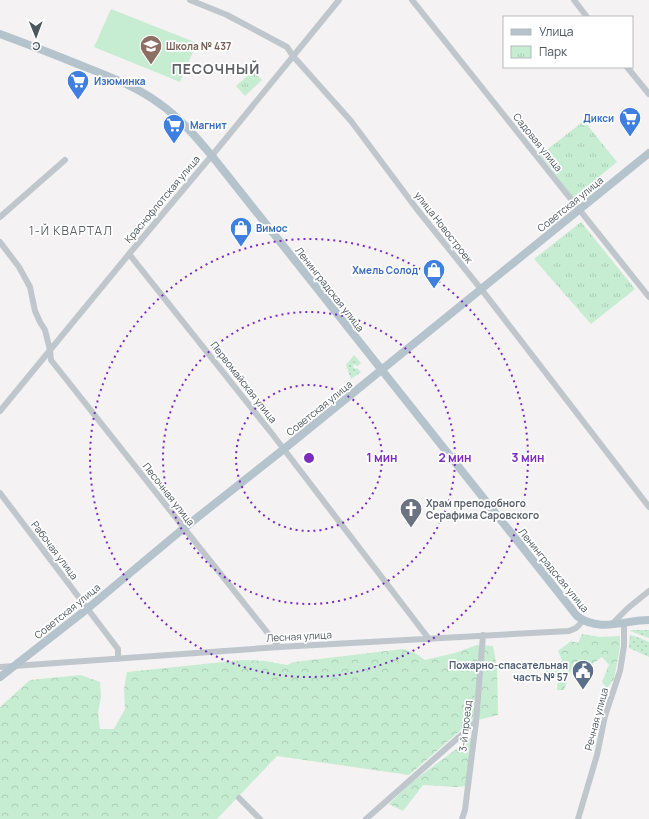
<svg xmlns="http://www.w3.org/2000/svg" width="649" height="819" viewBox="0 0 649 819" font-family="Manrope,sans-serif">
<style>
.grass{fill:url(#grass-dots)}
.forest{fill:url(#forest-crowns)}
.park{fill:url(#park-tufts)}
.pitch{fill:#c6ecd2}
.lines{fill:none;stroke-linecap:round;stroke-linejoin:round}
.minor{stroke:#bfc7cc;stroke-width:6}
.major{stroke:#b5c3cd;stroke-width:8}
.ring{fill:none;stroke:#7b2cbf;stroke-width:2;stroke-dasharray:2 4}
.labels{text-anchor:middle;stroke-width:3.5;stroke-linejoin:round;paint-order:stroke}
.education-label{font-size:10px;font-weight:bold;fill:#785e54;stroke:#fff;text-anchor:start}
.shop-label{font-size:10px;font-weight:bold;fill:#366cbe;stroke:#fff;text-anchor:start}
.street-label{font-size:10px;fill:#4b565d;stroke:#fff}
.worship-label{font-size:10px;font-weight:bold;fill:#5b616d;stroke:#fff;text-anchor:start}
.service-label{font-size:10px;font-weight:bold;fill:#4e5e75;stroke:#fff;text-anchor:end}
.quarter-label{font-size:12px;letter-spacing:1px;fill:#5f6366;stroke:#fff}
.district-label{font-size:14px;font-weight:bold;letter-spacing:1px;fill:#5f6366;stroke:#fff}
.centre{fill:#7b2cbf;stroke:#fff;stroke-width:2}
.ring-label{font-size:12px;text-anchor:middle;font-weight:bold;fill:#7b2cbf;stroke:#fff;stroke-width:3.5;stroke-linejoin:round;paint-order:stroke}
</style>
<defs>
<pattern id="grass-dots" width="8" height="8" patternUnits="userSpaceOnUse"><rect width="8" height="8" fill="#c6ecd2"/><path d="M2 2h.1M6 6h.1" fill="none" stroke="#acccb7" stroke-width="1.8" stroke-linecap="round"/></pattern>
<pattern id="forest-crowns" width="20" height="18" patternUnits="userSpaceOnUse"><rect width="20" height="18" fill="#c6ecd2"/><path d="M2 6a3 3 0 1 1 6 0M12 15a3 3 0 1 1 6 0" fill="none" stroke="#acccb7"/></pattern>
<pattern id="park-tufts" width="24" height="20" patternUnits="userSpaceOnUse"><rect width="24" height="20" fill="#c6ecd2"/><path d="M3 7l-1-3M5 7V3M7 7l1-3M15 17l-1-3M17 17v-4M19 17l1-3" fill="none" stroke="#acccb7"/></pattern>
</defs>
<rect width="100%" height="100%" fill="#f4f2f2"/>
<!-- grass -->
<path class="grass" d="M354,355L361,363L357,366L354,364L353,367L355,369L357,368L361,372L351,379L346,365Z
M632,630H649V638L630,631Z
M630,635L640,638L649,642V657L629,648Z"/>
<!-- forest -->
<path class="forest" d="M582,634L600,637L620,636V647L614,679L607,688L602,682L609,665L602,657L592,664L574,662L564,690H557L558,677L548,675L540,668L544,664L555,667L562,660L558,651L571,641L578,643Z
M477,645L493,646L497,668L498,715L470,722L409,775L277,756L217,819H0V707L30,680L81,675L100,682L101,697L98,712L100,729H114L125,709L124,689L127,672L243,660L265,661L287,665L294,662L403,649L415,653L425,660L455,653Z
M475,735L467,786L456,787L423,785L403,811L389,804L412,782Z"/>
<!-- park -->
<path class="park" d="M253,71L262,80L245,96L236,86Z
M584,121L617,162L573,198L540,155Z
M581,222L635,289L591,324L534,259Z"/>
<!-- pitch -->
<path class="pitch" d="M111,9L197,43L180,82L94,47Z"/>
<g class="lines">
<!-- minor -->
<path class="minor" d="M190,0L227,15L287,47L293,56L351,121L416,208L485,294L649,507
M412,0L649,297
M574,0L587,17
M627,67L649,94
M0,217L65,160
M0,242L19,267L30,287L35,311L40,322L45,330L50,350L51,360L184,528L279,647
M129,254L273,435L429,639
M0,411L129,254L219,147L339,0
M0,493L118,649V659
M612,624L628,608L649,591
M0,667L279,647L569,631L576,628L583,621
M239,798L260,819
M366,819L476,722
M462,819L465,810L476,722L483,635
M578,819L597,755L605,716L620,671L624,646V623"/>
<!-- major -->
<path class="major" d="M0,34C27,44 53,54 80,65C108,76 136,86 160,104C180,118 196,137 212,156L577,616C599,633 625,620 649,620
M0,677L87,609L184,528L284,449L649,153"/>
</g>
<!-- distance rings -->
<g class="ring">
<circle cx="309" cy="458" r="73"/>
<circle cx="309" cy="458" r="146"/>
<circle cx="309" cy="458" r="219"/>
</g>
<!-- icons -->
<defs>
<g id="school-pin" transform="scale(1.15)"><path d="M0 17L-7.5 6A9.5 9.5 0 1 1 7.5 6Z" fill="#8d6e63" stroke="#fff"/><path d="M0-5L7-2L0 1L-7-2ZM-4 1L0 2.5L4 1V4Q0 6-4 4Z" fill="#fff"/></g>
<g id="supermarket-pin" transform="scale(1.15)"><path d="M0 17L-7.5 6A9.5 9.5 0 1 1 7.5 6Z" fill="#3f7fe0" stroke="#fff"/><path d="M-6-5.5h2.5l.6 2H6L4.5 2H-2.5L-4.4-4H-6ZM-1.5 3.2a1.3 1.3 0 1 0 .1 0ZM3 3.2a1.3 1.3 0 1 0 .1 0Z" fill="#fff"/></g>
<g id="shop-pin" transform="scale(1.15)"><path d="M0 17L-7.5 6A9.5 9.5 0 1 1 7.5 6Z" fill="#3f7fe0" stroke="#fff"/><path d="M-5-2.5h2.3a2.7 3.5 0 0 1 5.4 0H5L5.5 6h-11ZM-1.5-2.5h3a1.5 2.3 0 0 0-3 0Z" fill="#fff"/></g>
<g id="church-pin" transform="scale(1.15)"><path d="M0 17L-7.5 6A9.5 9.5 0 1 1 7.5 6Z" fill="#6b7280" stroke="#fff"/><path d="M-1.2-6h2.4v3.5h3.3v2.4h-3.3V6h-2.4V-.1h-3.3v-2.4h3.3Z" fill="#fff"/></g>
<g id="civic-pin" transform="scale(1.15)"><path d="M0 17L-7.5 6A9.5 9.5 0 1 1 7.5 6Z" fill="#5c6f8a" stroke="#fff"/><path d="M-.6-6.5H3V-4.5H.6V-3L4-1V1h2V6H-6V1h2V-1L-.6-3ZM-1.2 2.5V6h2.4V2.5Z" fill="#fff"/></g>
</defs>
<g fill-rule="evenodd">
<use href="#school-pin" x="151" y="46"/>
<use href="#supermarket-pin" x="78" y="81"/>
<use href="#supermarket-pin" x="630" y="118"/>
<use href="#supermarket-pin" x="174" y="125"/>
<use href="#shop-pin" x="241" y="228"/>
<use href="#shop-pin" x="434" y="270"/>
<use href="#church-pin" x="411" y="509"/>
<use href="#civic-pin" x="583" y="671"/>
</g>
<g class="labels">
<!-- education labels -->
<g class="education-label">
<text x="166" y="50">Школа № 437</text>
</g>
<!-- shop labels -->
<g class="shop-label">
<text x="94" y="85">Изюминка</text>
<text x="614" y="122" text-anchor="end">Дикси</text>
<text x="190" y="129">Магнит</text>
<text x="256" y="232">Вимос</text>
<text x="418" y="274" text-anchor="end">Хмель Солод</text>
</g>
<!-- street labels -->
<g class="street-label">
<text transform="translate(538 142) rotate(51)" y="4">Садовая улица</text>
<text transform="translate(162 199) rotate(-50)" y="4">Краснофлотская улица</text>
<text transform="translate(570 204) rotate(-39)" y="4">Советская улица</text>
<text transform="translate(444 227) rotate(52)" y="4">улица Новостроек</text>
<text transform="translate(330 289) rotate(52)" y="4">Ленинградская улица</text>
<text transform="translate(244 382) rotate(52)" y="4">Первомайская улица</text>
<text transform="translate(319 408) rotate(-39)" y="4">Советская улица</text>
<text transform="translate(169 494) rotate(52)" y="4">Песочная улица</text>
<text transform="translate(55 550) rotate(53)" y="4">Рабочая улица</text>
<text transform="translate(554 570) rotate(51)" y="4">Ленинградская улица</text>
<text transform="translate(67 611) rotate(-39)" y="4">Советская улица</text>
<text transform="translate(299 636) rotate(-3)" y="4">Лесная улица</text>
<text transform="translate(596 719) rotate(-75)" y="4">Речная улица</text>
<text transform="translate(465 726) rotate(-84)" y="4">3-й проезд</text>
</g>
<!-- worship labels -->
<g class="worship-label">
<text x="426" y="507">Храм преподобного<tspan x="426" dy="12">Серафима Саровского</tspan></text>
</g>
<!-- service labels -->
<g class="service-label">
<text x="568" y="669">Пожарно-спасательная<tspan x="568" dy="12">часть № 57</tspan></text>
</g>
<!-- quarter labels -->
<g class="quarter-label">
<text x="71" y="235">1-Й КВАРТАЛ</text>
</g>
<!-- district labels -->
<g class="district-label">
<text x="216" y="74">ПЕСОЧНЫЙ</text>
</g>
</g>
<circle cx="309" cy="458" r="6" class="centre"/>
<g class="ring-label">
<text x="382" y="462">1 мин</text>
<text x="455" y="462">2 мин</text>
<text x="528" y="462">3 мин</text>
</g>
<!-- legend -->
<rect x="503" y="16" width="130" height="52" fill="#ffffff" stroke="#b7bbbe"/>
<rect x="511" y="29" width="20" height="6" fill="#b5c3cd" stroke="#b7bbbe"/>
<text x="539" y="36" font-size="12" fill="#4b565d">Улица</text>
<rect x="511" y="46" width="20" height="12" fill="url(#park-tufts)" stroke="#b7bbbe"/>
<text x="539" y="56" font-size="12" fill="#4b565d">Парк</text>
<!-- north arrow -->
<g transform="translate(36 36) rotate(179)" stroke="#ffffff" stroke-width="3" paint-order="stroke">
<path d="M0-3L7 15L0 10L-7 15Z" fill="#4b565d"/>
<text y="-6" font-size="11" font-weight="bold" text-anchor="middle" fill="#4b565d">С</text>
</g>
</svg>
